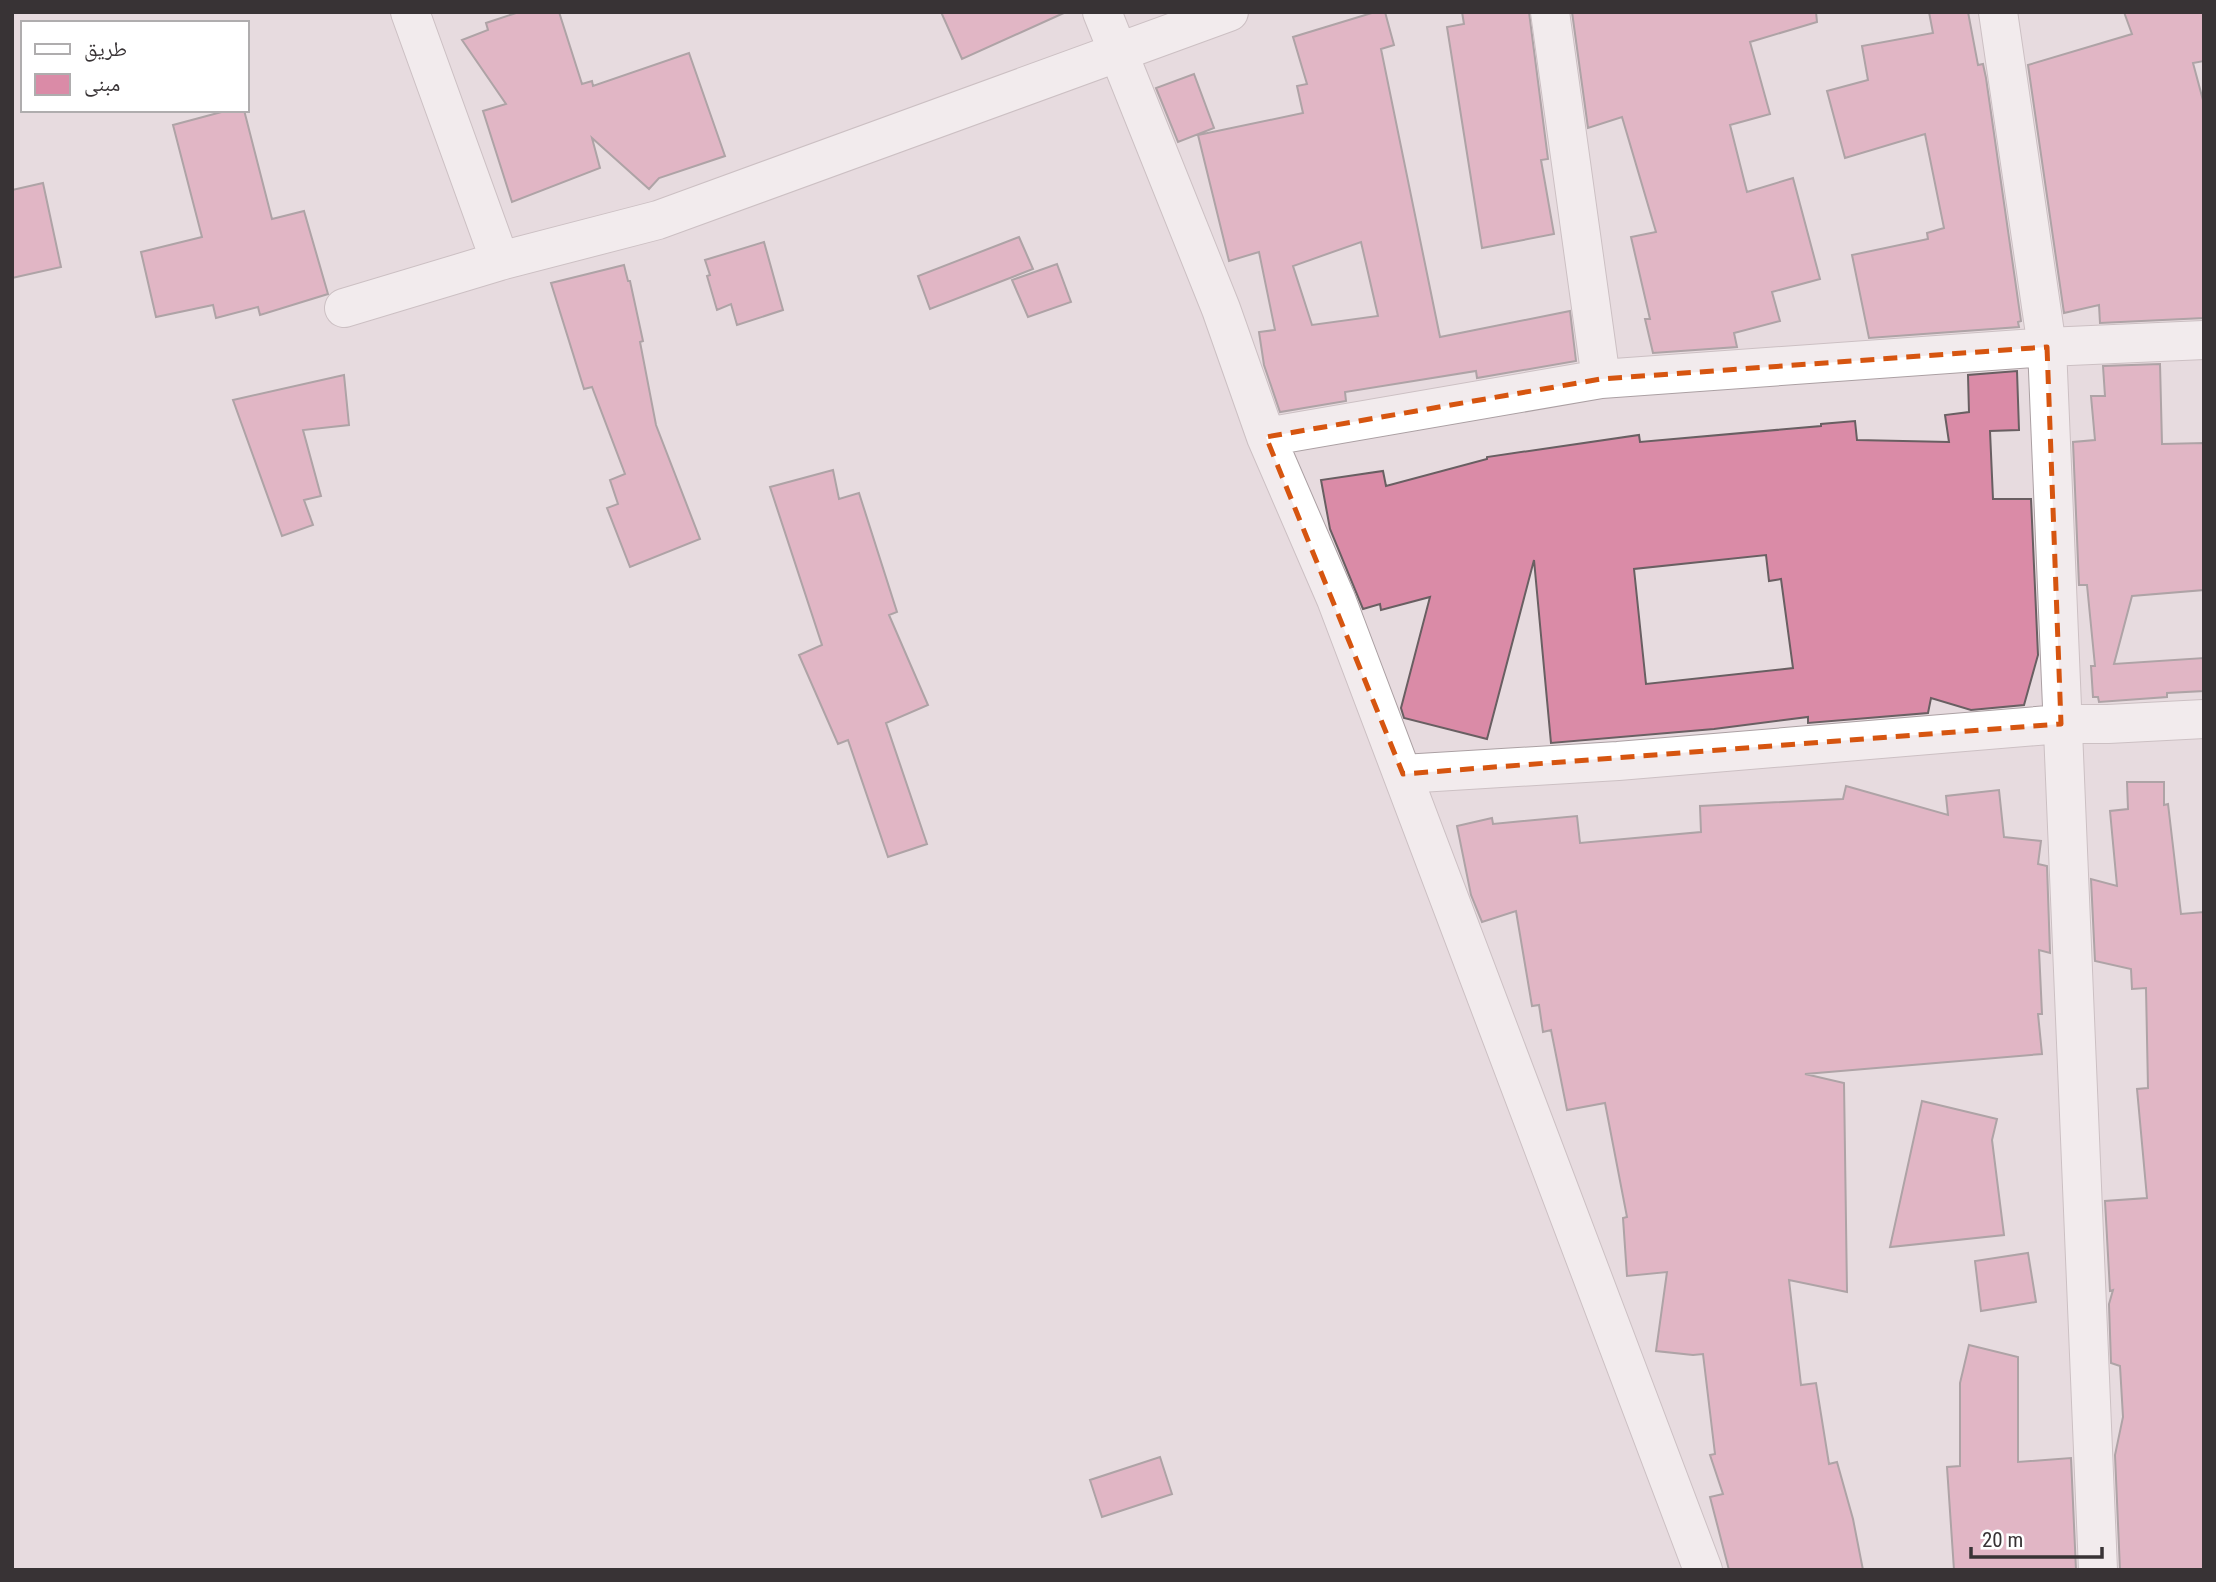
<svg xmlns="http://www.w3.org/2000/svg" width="2216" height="1582" viewBox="0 0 2216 1582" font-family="'Roboto Condensed','Noto Naskh Arabic',sans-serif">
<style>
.building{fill:#da8ba7;stroke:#695f62;stroke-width:2;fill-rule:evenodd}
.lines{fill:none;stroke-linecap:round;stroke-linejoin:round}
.minor-casing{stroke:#aba0a3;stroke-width:40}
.minor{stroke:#fff;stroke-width:38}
.marked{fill:none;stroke:#d65510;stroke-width:5;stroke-dasharray:14 9;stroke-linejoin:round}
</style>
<rect width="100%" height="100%" fill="#e7dbdf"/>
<!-- building -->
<path class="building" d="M519,12H559L582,84L592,81L593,86L689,53L725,156L659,178L649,189L592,138L600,168L512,202L483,111L506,104L462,40L488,30L486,23Z
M941,12H1066L962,59Z
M1375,12H1385L1394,45L1381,49L1440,337L1570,311L1576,361L1477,378L1476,371L1345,392L1346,401L1280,412L1264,365L1259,332L1275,330L1259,252L1229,261L1198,135L1303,113L1297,86L1307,84L1293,37ZM1361,242L1378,316L1312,325L1293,266Z
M1462,12H1529L1548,159L1541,160L1554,234L1482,248L1447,27L1464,24Z
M1572,12H1816L1817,22L1750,42L1770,114L1730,125L1747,192L1793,178L1820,279L1772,292L1780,321L1734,333L1737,347L1653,353L1645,319H1650L1631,237L1656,232L1622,117L1588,128Z
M1929,12H1968L1978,65L1983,64L1986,78L2021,321L2018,322L2019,327L1869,338L1852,255L1928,239L1927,233L1944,228L1925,134L1845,158L1827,91L1868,80L1862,46L1933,33Z
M2124,12H2204V61L2193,63L2204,104V318L2100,323L2099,305L2064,313L2028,65L2132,34Z
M1194,74L1214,128L1178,142L1156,88Z
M229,110H244L272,219L304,211L328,294L260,315L258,307L216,318L213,305L156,317L141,252L202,237L173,125Z
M43,183L61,267L12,278V190Z
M1019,237L1033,269L930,309L918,276Z
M764,242L783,310L737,325L731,304L717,310L707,276L710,275L705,260Z
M1057,264L1071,302L1028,317L1012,280Z
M624,265L628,281H630L643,341L640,342L656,425L700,539L630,567L607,508L618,504L610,480L625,474L592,387L584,389L551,283Z
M2160,364L2162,444L2204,443V590L2132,596L2114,664L2204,658V691L2167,693V697L2099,702L2098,697H2093L2091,666H2095L2087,585H2079L2073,442L2095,440L2091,396H2105L2103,366Z
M2017,371L2019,430L1990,431L1993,499H2031L2038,655L2024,705L1971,710L1931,698L1928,713L1808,723V717L1714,729L1551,743L1534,560L1487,739L1404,718L1401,708L1430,597L1381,610L1380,604L1363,609L1330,529L1321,480L1383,471L1386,486L1487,459V457L1639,435L1640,442L1821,426V424L1855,421L1857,440L1949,442L1945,415L1969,412L1968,375ZM1766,555L1769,581L1781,579L1793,668L1646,684L1634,569Z
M344,375L349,425L303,430L321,496L304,500L313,525L282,536L233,400Z
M833,470L839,499L859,493L897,612L889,615L928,705L886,723L927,844L888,857L848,740L838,744L799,655L822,645L770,487Z
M2127,782H2164V805L2168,804L2181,914L2204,912V1569L2120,1570L2115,1455L2123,1417L2120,1366L2111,1363L2109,1304L2113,1290L2110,1291L2105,1201L2147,1198L2137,1089L2148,1088L2146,988L2132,989L2131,969L2095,961L2091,879L2117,886L2110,811L2128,809Z
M1846,786L1948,815L1946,796L1999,790L2004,837L2041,841L2038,864L2047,866L2050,953L2039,950L2042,1014H2038L2042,1054L1805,1074L1844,1083L1847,1292L1789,1280L1801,1385L1816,1383L1829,1464L1837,1462L1853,1519L1863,1570H1729L1710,1497L1723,1494L1710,1455L1715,1454L1703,1354L1693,1355L1656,1351L1667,1272L1627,1276L1623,1218L1627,1217L1605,1103L1567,1110L1551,1030L1543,1032L1539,1005L1532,1006L1516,911L1482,922L1471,895L1457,826L1492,818L1493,824L1577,816L1580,843L1701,832L1700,806L1843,799Z
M1922,1101L1997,1119L1992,1140L2004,1235L1890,1247Z
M2028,1253L2036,1302L1981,1311L1975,1261Z
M1969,1345L2018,1357V1462L2071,1458L2076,1570H1954L1947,1467L1960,1466V1383Z
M1160,1457L1172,1494L1102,1517L1090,1480Z"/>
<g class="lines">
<!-- minor casing -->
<g class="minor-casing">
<path id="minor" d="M410,12L500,261
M1102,12L1221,309L1266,437L1336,599L1703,1570
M1550,12L1601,379
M1998,12L2047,347L2098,1570
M344,308L500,261L658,220L1229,12
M1266,437L1601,379L2047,347L2204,340
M1403,774L1618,761L2061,724H2108L2204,719"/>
</g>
<!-- minor -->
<use href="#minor" class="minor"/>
</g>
<!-- marked area -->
<path d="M0 0H2216V1582H0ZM2047,347L2061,724L1403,774L1266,437L1601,379Z" fill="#e7dbdf" fill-opacity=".55" fill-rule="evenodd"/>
<path class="marked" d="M2047,347L2061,724L1403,774L1266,437L1601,379Z"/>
<!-- border -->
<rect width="2216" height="1582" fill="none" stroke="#383335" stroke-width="28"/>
<!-- legend -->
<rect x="21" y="21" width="228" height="91" fill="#ffffff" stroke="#afadae" stroke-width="2"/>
<rect x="35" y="44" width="35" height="10" fill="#ffffff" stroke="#afadae" stroke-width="2"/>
<text x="84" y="56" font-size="21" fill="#383335">طريق</text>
<rect x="35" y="74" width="35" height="21" fill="#da8ba7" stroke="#afadae" stroke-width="2"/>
<text x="84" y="91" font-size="21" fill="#383335">مبنى</text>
<!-- scale -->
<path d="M1971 1547v10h131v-10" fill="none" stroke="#383335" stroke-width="3.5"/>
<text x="1982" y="1547" font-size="21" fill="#383335" stroke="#ffffff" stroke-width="5" paint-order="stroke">20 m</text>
</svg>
